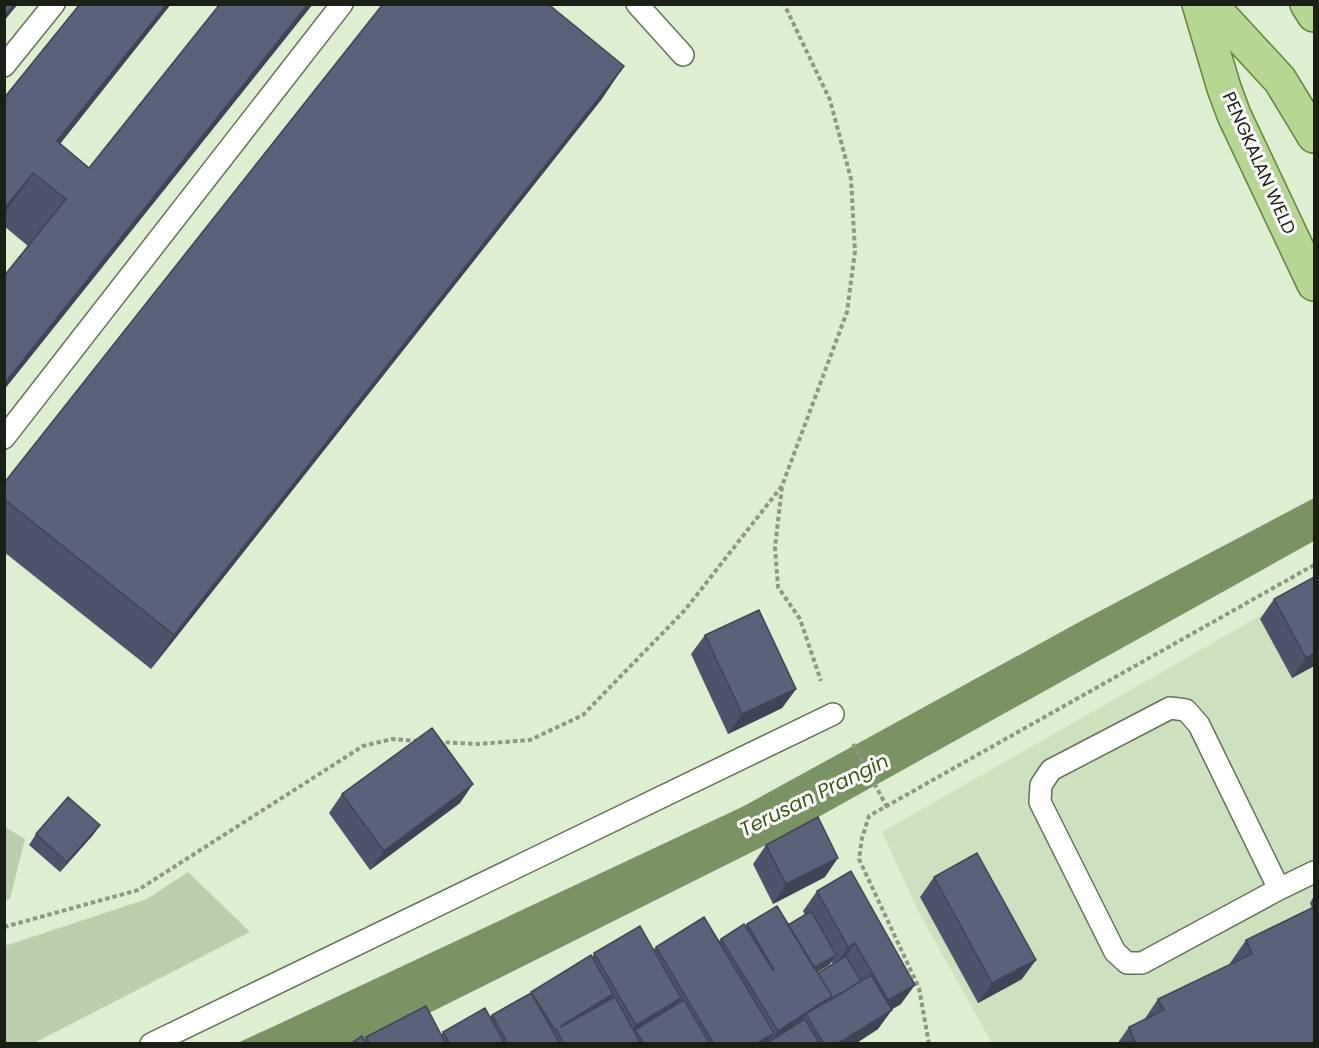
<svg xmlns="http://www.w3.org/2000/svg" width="1319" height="1048" viewBox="0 0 1319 1048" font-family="Poppins,sans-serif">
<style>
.built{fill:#cee1bf}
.green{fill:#bccfac}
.water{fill:#799363}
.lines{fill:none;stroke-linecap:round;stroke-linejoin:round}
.service-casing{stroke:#647258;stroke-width:24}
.primary-casing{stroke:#608539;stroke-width:36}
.path{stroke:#8d9984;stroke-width:4;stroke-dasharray:4.5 3;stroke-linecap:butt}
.service{stroke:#fff;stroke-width:21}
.primary{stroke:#b6d794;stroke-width:33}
.wall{fill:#4d536a;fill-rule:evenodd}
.shaded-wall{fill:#3f4456}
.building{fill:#5a617b;stroke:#3f4456;stroke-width:1.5}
.labels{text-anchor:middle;stroke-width:6;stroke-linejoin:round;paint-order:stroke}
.street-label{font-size:18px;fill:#1a2016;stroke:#fff}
.water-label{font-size:20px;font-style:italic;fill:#3c5c14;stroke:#fff}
</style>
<rect width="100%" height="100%" fill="#deeed1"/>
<!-- built -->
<path class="built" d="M1314,585V1043H992L918,911L882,832Z"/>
<!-- green -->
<path class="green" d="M5,827L25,839L10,899L5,900Z
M188,872L250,932L34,1043H5V945L11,944L147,899Z"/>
<!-- water -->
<path class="water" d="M1314,498V541L786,835L369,1043L235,1044L268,1029L742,807L1081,621Z"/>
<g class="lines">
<!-- service casing -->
<g class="service-casing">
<path id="service" d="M637,4L683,55
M4,66L54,4
M4,438L342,4
M1279,889L1199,725L1186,710L1170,708L1051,770L1041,785L1040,802L1115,952L1127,963H1142L1279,889L1314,872
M151,1044L833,714"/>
</g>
<!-- primary casing -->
<g class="primary-casing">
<path id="primary" d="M1199,4L1224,88L1234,115L1314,284
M1210,4L1280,80L1314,136
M1307,4L1314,15"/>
</g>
<!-- path -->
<path class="path" d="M782,487L775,547L778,587L800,619L821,681
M438,742L478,744L530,740L583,715L685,610L782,486L847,312L855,251L851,179L830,100L784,4
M853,744L887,807
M4,927L138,890L363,746L392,739L418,741
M929,1044L919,988L859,859L862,838L869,816L1314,565"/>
<!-- service -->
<use href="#service" class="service"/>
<!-- primary -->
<use href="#primary" class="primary"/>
</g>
<!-- wall -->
<path class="wall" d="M171,4L60,144L89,168L4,390L28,246L4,226V98Z
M624,66L601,100L151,669L4,552V483Z
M1274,599L1314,666L1292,678L1260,619Z
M705,635L796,689L782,708L728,734L691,654Z
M342,794L460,803L370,870L329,813Z
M100,825L93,835L60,872L29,845L36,834Z
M766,845L825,877L773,904L753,864Z
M934,877L1022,979L978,1003L920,897Z
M817,891L901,1004L892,1009L878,1029L855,1044H350L364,1041L366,1037L441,1035L443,1032L490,1017L492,1015L531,993L592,957L594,953L653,950L656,947L719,941L721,939L745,926L747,924L788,925L805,915L803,911ZM832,962L833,964L818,973L817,972L829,965Z
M1314,896V1044H1117L1129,1027L1144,1020L1158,999L1228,966L1246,940L1312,908L1310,903Z"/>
<!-- shaded-wall -->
<path class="shaded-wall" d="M14,4H18L4,21V17Z
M167,4H171L35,175L57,141Z
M308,4H313L4,390V384Z
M624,66L601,100L151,669L174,635Z
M33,173L4,214V209Z
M1314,654V666L1292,678L1306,658Z
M796,689L782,708L728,734L742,714Z
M473,784L460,803L370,870L384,851Z
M100,825L93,835L60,872L67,862Z
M838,858L825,877L773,904L786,884Z
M855,943L842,963L835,967L848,947Z
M836,955L829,965L802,981L810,970Z
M1036,960L1022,979L978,1003L992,983Z
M915,985L901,1004L874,1020L888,1000Z
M613,994L600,1013L560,1037L561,1026Z
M832,996L826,1005L806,1014L795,1031L769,1044L778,1031Z
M681,998L668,1017L635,1030L628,1041L622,1044L636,1025Z
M892,1010L878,1029L855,1044H837Z
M774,1033L766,1044H756Z"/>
<!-- building -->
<path class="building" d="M4,4H14L4,17Z
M80,4H167L57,141L89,168L220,4H308L4,384V276L66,199L33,173L4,209V98Z
M383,4H548L624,66L174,635L4,499V483Z
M1314,577V654L1306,658L1274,599Z
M759,610L796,689L742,714L705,635Z
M432,728L473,784L384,851L342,794Z
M68,797L100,825L67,862L36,834Z
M818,817L838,858L786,884L766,845Z
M977,853L1036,960L992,983L934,877Z
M851,871L915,985L888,1000L855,943L848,947L817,891Z
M777,906L832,996L778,1031L721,939L744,924L773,970H774L747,924Z
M1314,907V1044H1136L1129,1027L1164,1010L1158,999L1252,954L1246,940Z
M811,911L836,955L814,968L788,925Z
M704,917L774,1033L756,1044H714L656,947Z
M640,926L681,998L636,1025L594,953Z
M591,955L613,994L561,1026V1027L615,997L641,1044H564L556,1029L555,1030L531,992Z
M846,956L861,981L829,1001L832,996L818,973Z
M871,975L892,1010L837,1044H824L806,1014Z
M531,993L560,1044H508L492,1015Z
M684,1000L710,1044H644L635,1030Z
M426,1006L446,1044H370L366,1037Z
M485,1008L505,1044H450L443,1032Z
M805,1019L820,1044H765Z
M362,1036L366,1044H350Z"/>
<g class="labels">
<!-- street labels -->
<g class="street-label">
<text transform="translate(1259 163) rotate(66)" y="6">PENGKALAN WELD</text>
</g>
<!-- water labels -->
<g class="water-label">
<text transform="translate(814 795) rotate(-26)" y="7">Terusan Prangin</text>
</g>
</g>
<!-- border -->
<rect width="1319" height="1048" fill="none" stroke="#1a2016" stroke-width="12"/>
</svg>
